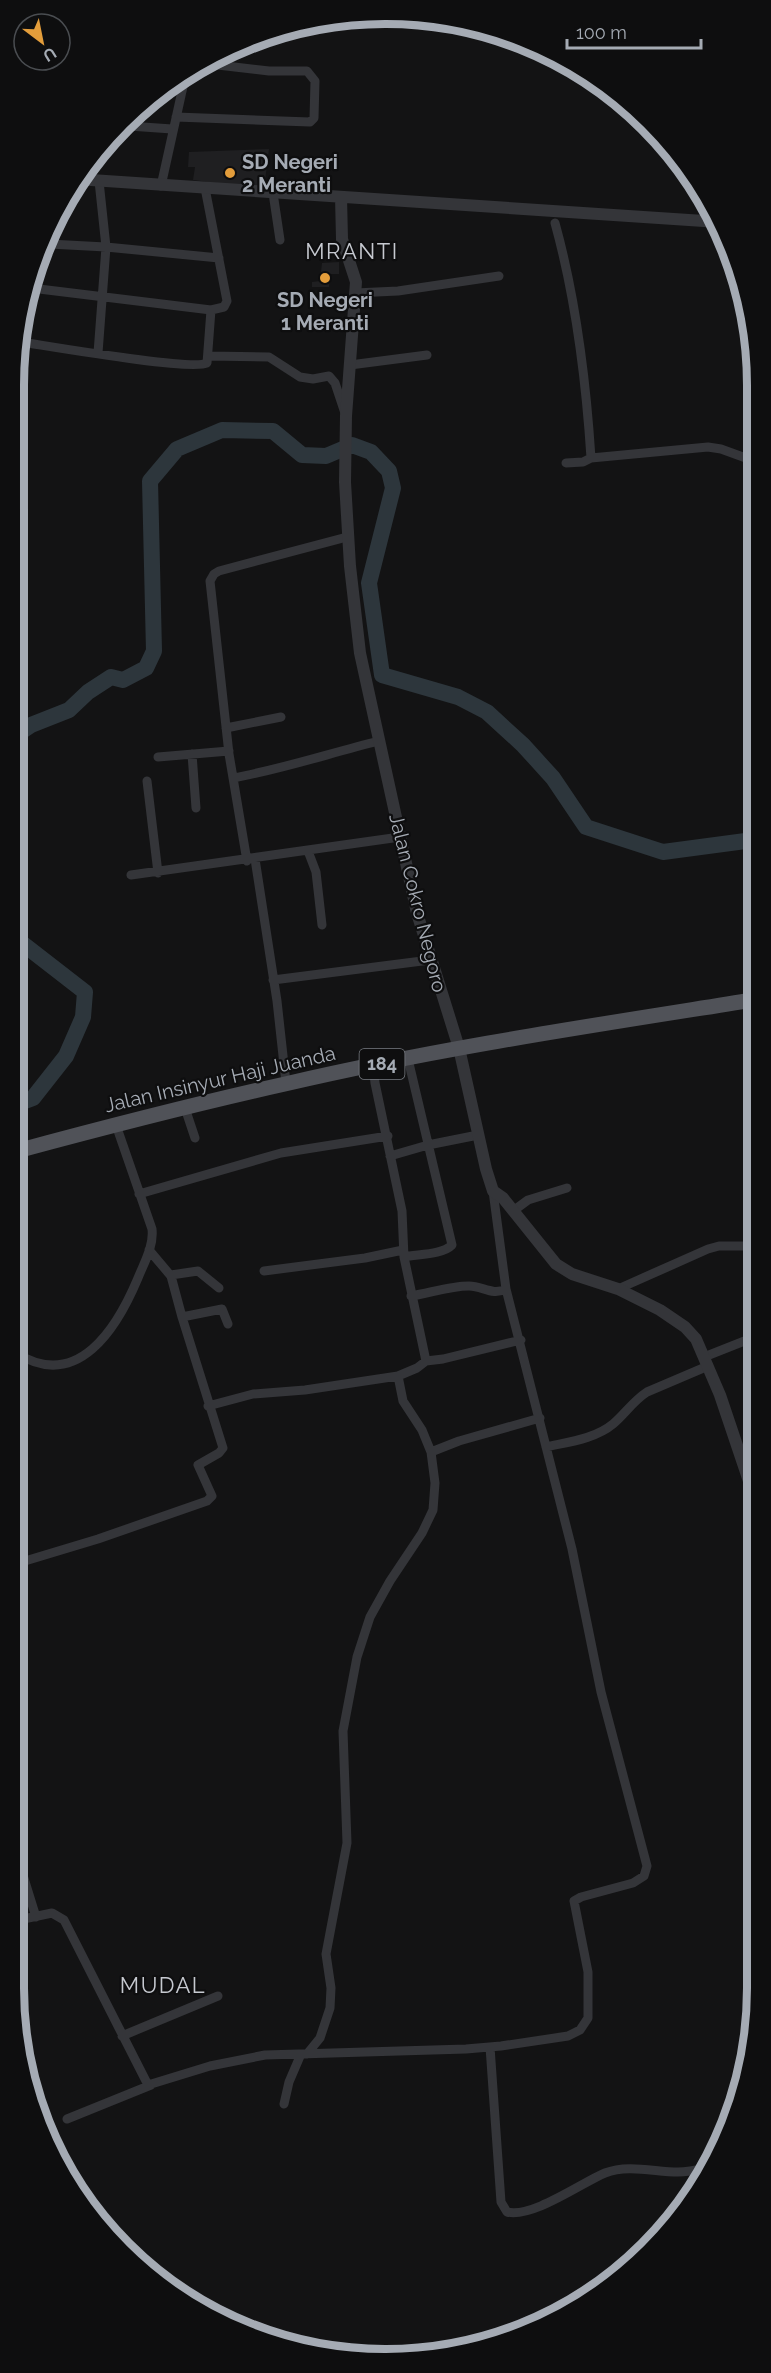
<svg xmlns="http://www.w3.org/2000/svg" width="771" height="2373" viewBox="0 0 771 2373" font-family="Raleway,sans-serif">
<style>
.built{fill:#1f1f21}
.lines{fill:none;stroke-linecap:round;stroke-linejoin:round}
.river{stroke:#2d363c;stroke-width:16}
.minor{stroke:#343539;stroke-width:9}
.tertiary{stroke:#343539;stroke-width:12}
.primary{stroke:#505258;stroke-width:15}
.poi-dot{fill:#e39d3b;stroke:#0e0e0f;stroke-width:2}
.labels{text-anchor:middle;stroke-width:4.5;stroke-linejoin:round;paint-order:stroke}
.shield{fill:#0e0e0f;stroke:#787c82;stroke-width:1.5}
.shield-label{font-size:18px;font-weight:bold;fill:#a5abb4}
.poi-label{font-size:20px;font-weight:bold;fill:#a5abb4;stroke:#0e0e0f;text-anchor:start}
.street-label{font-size:20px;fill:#a5abb4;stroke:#0e0e0f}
.quarter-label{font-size:22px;letter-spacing:1.5px;fill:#c6c9d0;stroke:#0e0e0f}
.rim{fill:none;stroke:#a5abb4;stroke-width:8}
</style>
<rect width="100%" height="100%" fill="#131314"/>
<!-- built -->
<path class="built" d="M269,149L264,189L193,180L195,167H188L189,152Z
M339,262V274H330L329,287H312V282L320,281L322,263Z"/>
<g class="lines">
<!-- river -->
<path class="river" d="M19,733L31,725L69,710L88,692L111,677L123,680L146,668L154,651L150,481L177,449L222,430L273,431L302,455L326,456L352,445L371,452L389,471L393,488L369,583L382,675L458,697L487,712L523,745L553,778L586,827L663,852L753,840
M17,1104L33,1098L66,1056L83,1017L85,992L18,940"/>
<!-- minor -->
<path class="minor" d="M176,117L310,122L314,118L315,81L307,71H269L209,64
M129,126L172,129
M161,186L186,73
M273,193L280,240
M555,223C576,299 586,380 591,458L708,447L721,449L754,461
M49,244L106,247L219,258
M31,288L211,310
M355,293L398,291L499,276
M21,342C48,346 191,371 207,363L211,310L224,307L227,301L205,188
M98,353L106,247L99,181
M209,356L269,357L300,377L313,379L329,376L335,383L345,413
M350,365L427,355
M751,460L754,511
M566,463L583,462L591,458
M226,728L281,717
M192,754L196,808
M158,757L229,751
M233,778C283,769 330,753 379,741
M147,781L158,873
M308,851L316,872L322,925
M255,859L277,1001L286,1083
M247,861L229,754L210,581L214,574L219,571L347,537
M131,875L400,837
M273,980L430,960
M373,1065L375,1083L402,1211L404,1257L426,1361
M185,1108L195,1138
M390,1156L428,1145L478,1135
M139,1194L281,1153L388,1136
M513,1211L528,1200L567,1188
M149,1250L171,1276L182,1317L222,1309L228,1324
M404,1257C418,1254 442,1255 452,1245L408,1059
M264,1271L365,1258L403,1250
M171,1275L198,1271L219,1288
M618,1289L708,1249L719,1246H752
M411,1296C430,1293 450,1286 469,1286C483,1286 492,1296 506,1289
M16,1353C78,1392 117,1328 138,1278C144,1263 154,1246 152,1229L116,1125
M704,1357L752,1338
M398,1376L403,1401L422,1430L431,1452L459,1441L540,1418
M208,1406L253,1394L305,1390L398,1376L417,1368L426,1361L443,1359L521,1340
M546,1447C568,1442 595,1439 613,1424C625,1414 633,1401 647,1392L708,1366
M15,1564L98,1539L207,1501L212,1496L198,1465L219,1453L223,1448L182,1317
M14,1846L36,1917
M14,1921L52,1913L64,1920L148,2085L210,2066L265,2055L466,2049L501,2046L568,2036L580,2030L588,2018V1972L574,1901L581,1897L633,1883L644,1876L647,1866L601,1692L572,1549L506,1289L493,1191
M122,2036L218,1996
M490,2047L501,2202L507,2212C533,2218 581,2183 605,2173C628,2164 655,2172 678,2172C688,2172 697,2170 706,2168
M307,2054L320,2038L330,2008L331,1988L326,1954L347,1843L343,1731L357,1657L370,1617L390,1581L422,1533L433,1510L435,1483L431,1452
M284,2104L289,2082L301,2054
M67,2119L151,2085"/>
<!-- tertiary -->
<path class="tertiary" d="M76,179L719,222
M341,197L342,239L356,282L346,416L345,482L350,566L360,653L417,913L459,1048L486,1169L493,1191L503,1198L556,1264L572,1274L618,1289L660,1310L685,1327L696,1339L720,1395L752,1490"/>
<!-- primary -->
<path class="primary" d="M17,1151C106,1127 195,1104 285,1084C439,1048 596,1025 753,1000"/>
</g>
<!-- markers -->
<g class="poi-dot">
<circle cx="230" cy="173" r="6"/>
<circle cx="325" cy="278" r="6"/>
</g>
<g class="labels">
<!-- shield labels -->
<rect class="shield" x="359.5" y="1049" width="45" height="30" rx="4.5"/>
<g class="shield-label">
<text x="382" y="1070">184</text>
</g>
<!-- poi labels -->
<g class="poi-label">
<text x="242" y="169">SD Negeri<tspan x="242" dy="23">2 Meranti</tspan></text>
<text x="325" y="307" text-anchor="middle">SD Negeri<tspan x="325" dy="23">1 Meranti</tspan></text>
</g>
<!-- street labels -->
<g class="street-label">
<text transform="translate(418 903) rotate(76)" y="7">Jalan Cokro Negoro</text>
<text transform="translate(220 1079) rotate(-13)" y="7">Jalan Insinyur Haji Juanda</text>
</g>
<!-- quarter labels -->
<g class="quarter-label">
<text x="352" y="259">MRANTI</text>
<text x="163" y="1993">MUDAL</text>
</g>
</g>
<!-- crop -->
<path d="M0 0H771V2373H0ZM385 24H386A361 361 0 0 1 747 385V1988A361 361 0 0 1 386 2349H385A361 361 0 0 1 24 1988V385A361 361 0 0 1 385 24Z" fill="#0e0e0f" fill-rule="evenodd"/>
<path class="rim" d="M385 24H386A361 361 0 0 1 747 385V1988A361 361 0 0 1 386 2349H385A361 361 0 0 1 24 1988V385A361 361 0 0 1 385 24Z"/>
<!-- north arrow -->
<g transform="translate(42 42) rotate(148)"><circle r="28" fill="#0e0e0f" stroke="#4a4d51" stroke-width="1.5"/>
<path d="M0-4.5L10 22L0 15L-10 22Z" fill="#e39d3b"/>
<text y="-9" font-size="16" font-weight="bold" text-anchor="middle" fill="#a5abb4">U</text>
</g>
<!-- scale -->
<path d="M567 39v9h134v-9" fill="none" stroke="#a5abb4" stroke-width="3"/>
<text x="576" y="39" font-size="18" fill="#a5abb4" stroke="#0e0e0f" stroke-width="4.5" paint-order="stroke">100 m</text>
</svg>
